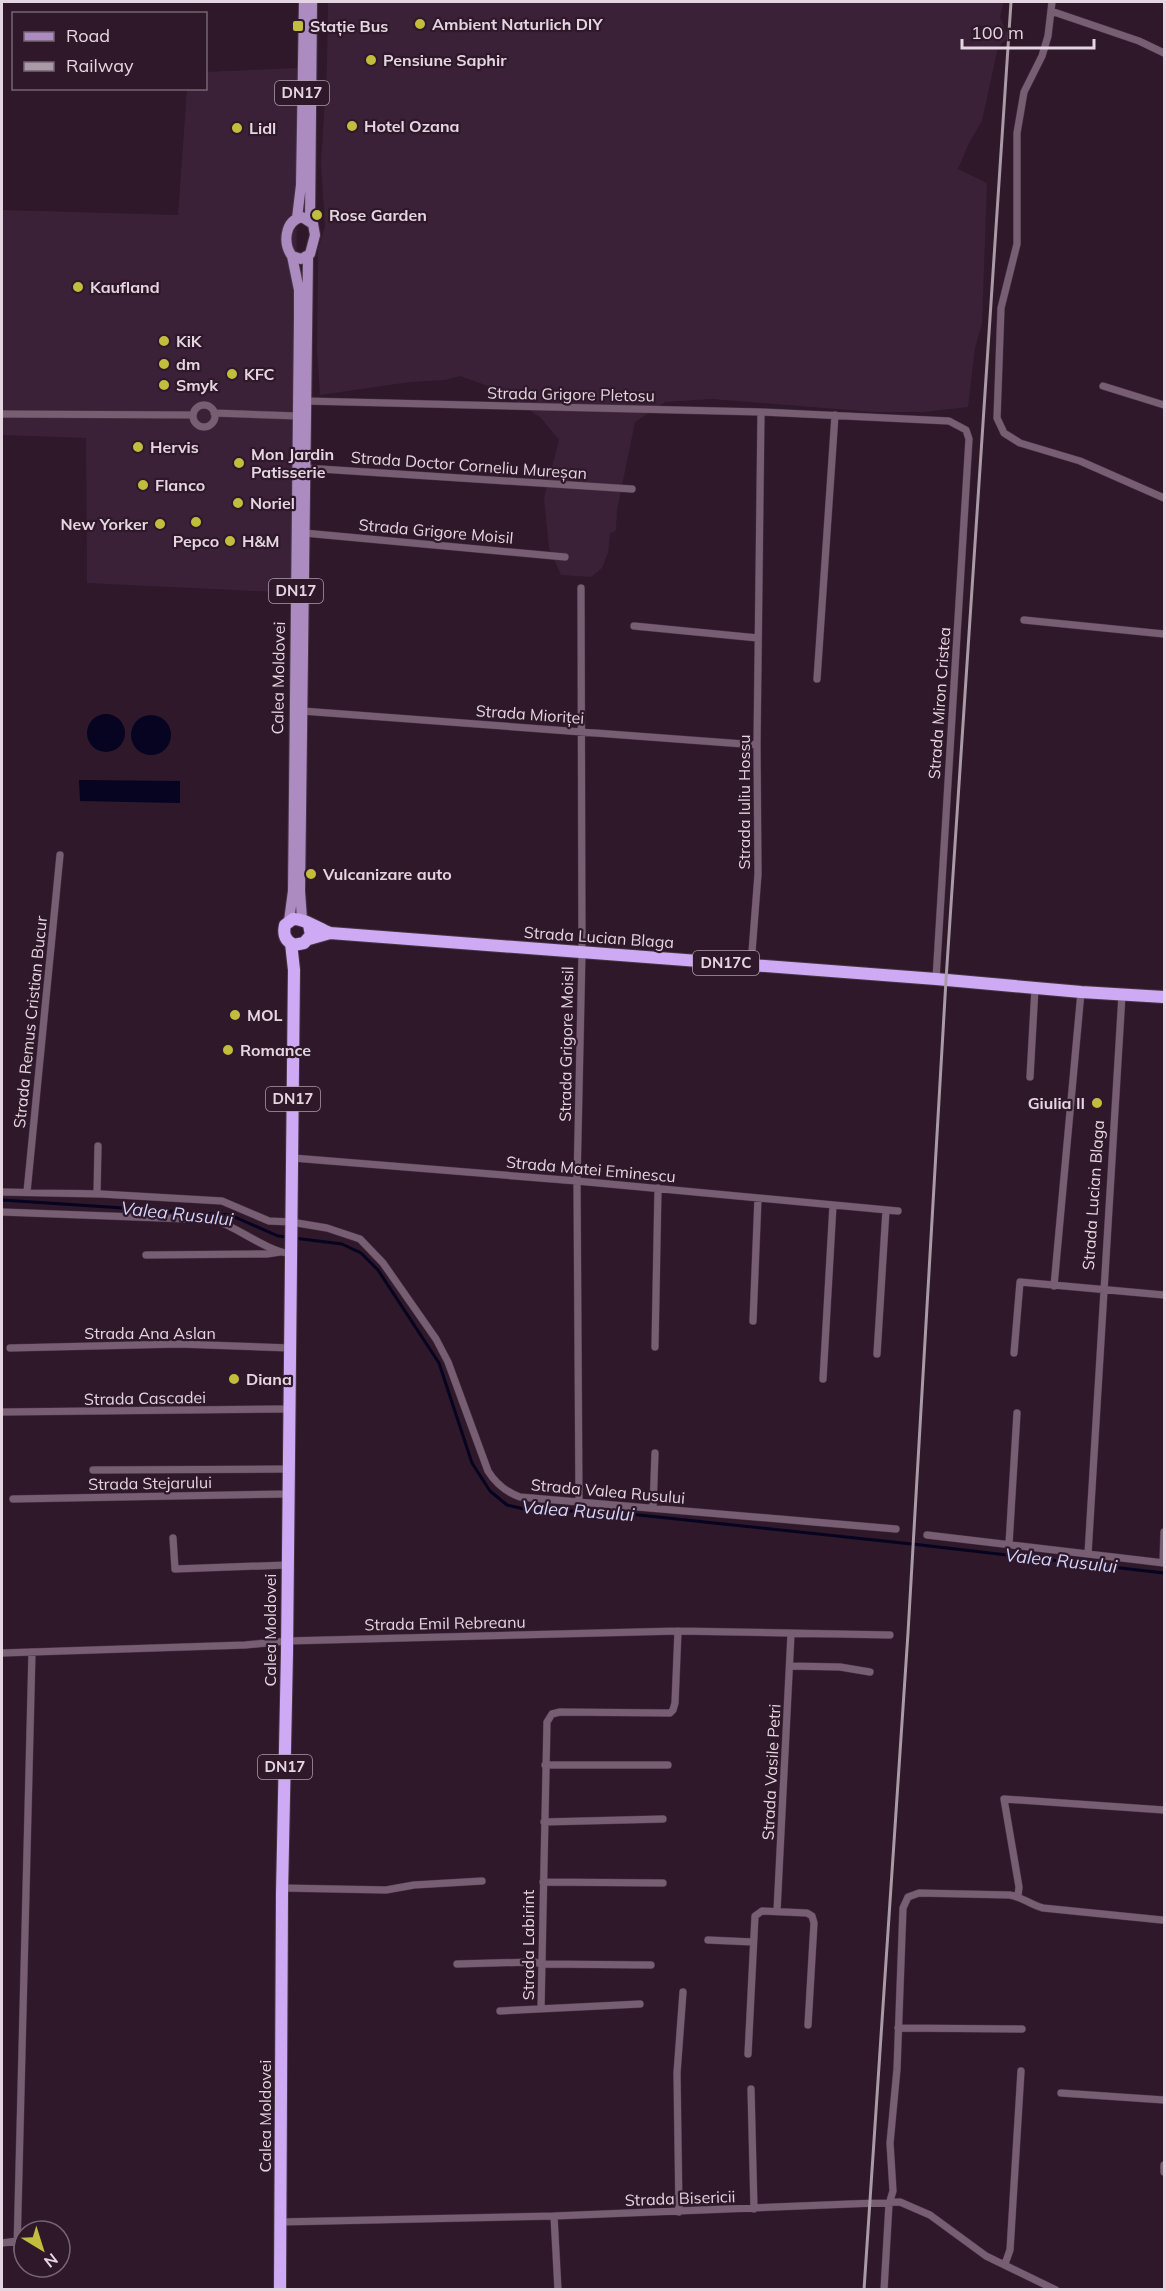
<svg xmlns="http://www.w3.org/2000/svg" width="1166" height="2291" viewBox="0 0 1166 2291" font-family="Mulish,sans-serif">
<style>
.built{fill:#3b2137}
.water{fill:#060420}
.lines{fill:none;stroke-linecap:round;stroke-linejoin:round}
.stream{stroke:#060420;stroke-width:3}
.street-casing{stroke:#473544;stroke-width:8}
.primary-casing{stroke:#473544;stroke-width:12}
.highway-casing{stroke:#473544;stroke-width:14}
.street{stroke:#785e73;stroke-width:7}
.primary{stroke:#ac8bc0;stroke-width:10}
.highway{stroke:#cea9f4;stroke-width:12}
.rail{stroke:#aa99a7;stroke-width:3}
.poi-dot{fill:#c3bd3e;stroke:#2e182a;stroke-width:2}
.labels{text-anchor:middle;stroke-width:4.5;stroke-linejoin:round;paint-order:stroke}
.shield{fill:#2e182a;stroke:#ad9caa;stroke-width:1.5}
.shield-label{font-size:15px;font-weight:bold;fill:#e4d5e1}
.poi-label{font-size:16px;font-weight:bold;fill:#e4d5e1;stroke:#2e182a;text-anchor:start}
.street-label{font-size:16px;fill:#e4d5e1;stroke:#2e182a}
.water-label{font-size:18px;font-style:italic;fill:#d0d4fc;stroke:#2e182a}
</style>
<rect width="100%" height="100%" fill="#2e182a"/>
<!-- built -->
<path class="built" d="M328,2H1004L1000,17L1008,38L998,47L982,121L969,143L958,169L987,183L982,324L975,348L968,407L923,412H874L712,399L665,402L635,422L617,510L616,530L610,534L608,553L602,568L591,577L561,575L549,548L544,498L559,440L541,418L499,390L460,376L445,380L410,382L320,395L317,349L318,249L325,226L321,163L327,65Z
M297,68L296,593L87,583L86,438L2,435V210L178,215L187,89L206,88V72Z"/>
<!-- water -->
<path class="water" d="M87 733a19 19 0 1 1 38 0a19 19 0 1 1-38 0Z
M131 735a20 20 0 1 1 40 0a20 20 0 1 1-40 0Z
M79,780L180,781V803L80,801Z"/>
<g class="lines">
<!-- stream -->
<path class="stream" d="M2,1200L230,1215L278,1236L287,1237
M294,1238L342,1244L361,1253L378,1270L439,1363L472,1463L490,1491L507,1505L524,1509L620,1513L921,1545L1164,1573"/>
<!-- street casing -->
<g class="street-casing">
<path id="street" d="M1052,2L1048,36L1042,56L1024,92L1017,133V244L1001,308L997,418L1004,433L1020,443L1080,461L1164,498
M1051,11L1139,41L1164,53
M1103,386L1164,405
M306,401L761,412L949,421L966,430L969,439L936,979
M193 416a11 11 0 1 1 22 0a11 11 0 1 1-22 0Z
M214,413L298,416
M2,414L193,415
M305,468L632,489
M304,533L565,557
M1024,620L1164,634
M634,626L758,638
M817,679L835,415
M302,711L757,745
M751,965L758,874L757,745L761,412
M1030,1077L1035,988
M293,1158L577,1181L898,1211
M2,1192L101,1194L222,1201L269,1221L291,1222L327,1228L360,1239L383,1263L436,1339L448,1362L488,1471C496,1484 506,1492 520,1497L896,1529
M27,1192L60,855
M97,1194L98,1146
M2,1212L215,1220C241,1229 264,1250 291,1254
M146,1255L267,1254L280,1252
M1054,1286L1081,992
M753,1321L758,1198
M655,1347L658,1188
M10,1348L179,1344L290,1348
M1014,1353L1020,1282L1164,1295
M877,1354L886,1210
M823,1379L833,1205
M2,1412L289,1409
M93,1470L288,1469
M13,1499L288,1494
M579,1501L577,1181L582,952L581,588
M653,1508L655,1453
M927,1535L1164,1563
M173,1538L175,1569L287,1565
M1009,1544L1017,1413
M1088,1554L1122,995
M1163,1563L1164,1532
M2,1653L245,1645L287,1641L678,1631L890,1635
M790,1666L840,1667L870,1672
M545,1765H668
M544,1822L663,1819
M543,1882L663,1883
M282,1888L386,1890L414,1885L482,1881
M1018,1896L1019,1887L1004,1799L1164,1810
M777,1911L791,1634
M708,1940L753,1942
M457,1964L534,1962L542,1964L651,1965
M541,2009L547,1722L552,1714L560,1712L670,1713L673,1710L675,1703L678,1631
M500,2011L640,2004
M898,2028L1022,2029
M748,2054L755,1916L762,1911L807,1913L812,1916L814,1923L808,2025
M751,2089L754,2209
M1061,2093L1164,2100
M1164,2172V2165
M679,2212L677,2073L683,1992
M554,2216L558,2290
M280,2222L554,2216L900,2202L930,2215L986,2256L1056,2290
M2,2243L17,2241
M17,2250L32,1652
M1005,2264L1010,2250L1021,2071
M884,2290L889,2204L893,2191L890,2143L897,2069L903,1908L908,1897L919,1893L1010,1895C1022,1897 1031,1905 1043,1908L1162,1920"/>
</g>
<!-- primary casing -->
<g class="primary-casing">
<path id="primary" d="M302,217L313,224L315,235L310,254L301,259L292,256C283,244 284,221 302,217Z
M297,218L301,185L304,2
M310,221L312,2
M302,919L300,891L308,256
M289,921L293,891L299,316V290L292,256"/>
</g>
<!-- highway casing -->
<g class="highway-casing">
<path id="highway" d="M309,925L311,935L304,943L294,945C285,941 283,934 285,925L293,919C304,918 319,929 330,933
M309,939L330,933L936,979L1081,992L1164,997
M280,2290L282,1894L287,1652L294,970L291,943"/>
</g>
<!-- street -->
<use href="#street" class="street"/>
<!-- primary -->
<use href="#primary" class="primary"/>
<!-- highway -->
<use href="#highway" class="highway"/>
<!-- rail -->
<path class="rail" d="M864,2290L908,1633L946,980L1011,2"/>
</g>
<!-- markers -->
<g class="poi-dot">
<circle cx="420" cy="24" r="6"/>
<rect x="292" y="20" width="12" height="12" rx="3"/>
<circle cx="371" cy="60" r="6"/>
<circle cx="352" cy="126" r="6"/>
<circle cx="237" cy="128" r="6"/>
<circle cx="317" cy="215" r="6"/>
<circle cx="78" cy="287" r="6"/>
<circle cx="164" cy="341" r="6"/>
<circle cx="164" cy="364" r="6"/>
<circle cx="232" cy="374" r="6"/>
<circle cx="164" cy="385" r="6"/>
<circle cx="138" cy="447" r="6"/>
<circle cx="239" cy="463" r="6"/>
<circle cx="143" cy="485" r="6"/>
<circle cx="238" cy="503" r="6"/>
<circle cx="196" cy="522" r="6"/>
<circle cx="160" cy="524" r="6"/>
<circle cx="230" cy="541" r="6"/>
<circle cx="311" cy="874" r="6"/>
<circle cx="235" cy="1015" r="6"/>
<circle cx="228" cy="1050" r="6"/>
<circle cx="1097" cy="1103" r="6"/>
<circle cx="234" cy="1379" r="6"/>
</g>
<g class="labels">
<!-- shield labels -->
<g class="shield">
<rect x="275" y="81" width="54" height="24" rx="4.5"/>
<rect x="269" y="579" width="54" height="24" rx="4.5"/>
<rect x="693" y="951" width="66" height="24" rx="4.5"/>
<rect x="266" y="1087" width="54" height="24" rx="4.5"/>
<rect x="258" y="1755" width="54" height="24" rx="4.5"/>
</g>
<g class="shield-label">
<text x="302" y="98">DN17</text>
<text x="296" y="596">DN17</text>
<text x="726" y="968">DN17C</text>
<text x="293" y="1104">DN17</text>
<text x="285" y="1772">DN17</text>
</g>
<!-- poi labels -->
<g class="poi-label">
<text x="432" y="30">Ambient Naturlich DIY</text>
<text x="310" y="32">Stație Bus</text>
<text x="383" y="66">Pensiune Saphir</text>
<text x="364" y="132">Hotel Ozana</text>
<text x="249" y="134">Lidl</text>
<text x="329" y="221">Rose Garden</text>
<text x="90" y="293">Kaufland</text>
<text x="176" y="347">KiK</text>
<text x="176" y="370">dm</text>
<text x="244" y="380">KFC</text>
<text x="176" y="391">Smyk</text>
<text x="150" y="453">Hervis</text>
<text x="251" y="460">Mon Jardin<tspan x="251" dy="18">Patisserie</tspan></text>
<text x="155" y="491">Flanco</text>
<text x="250" y="509">Noriel</text>
<text x="148" y="530" text-anchor="end">New Yorker</text>
<text x="196" y="547" text-anchor="middle">Pepco</text>
<text x="242" y="547">H&amp;M</text>
<text x="323" y="880">Vulcanizare auto</text>
<text x="247" y="1021">MOL</text>
<text x="240" y="1056">Romance</text>
<text x="1085" y="1109" text-anchor="end">Giulia II</text>
<text x="246" y="1385">Diana</text>
</g>
<!-- street labels -->
<g class="street-label">
<text transform="translate(571 394) rotate(1)" y="6">Strada Grigore Pletosu</text>
<text transform="translate(469 465) rotate(4)" y="6">Strada Doctor Corneliu Mureșan</text>
<text transform="translate(436 531) rotate(5)" y="6">Strada Grigore Moisil</text>
<text transform="translate(278 678) rotate(-89)" y="6">Calea Moldovei</text>
<text transform="translate(939 703) rotate(-86)" y="6">Strada Miron Cristea</text>
<text transform="translate(530 714) rotate(4)" y="6">Strada Mioriței</text>
<text transform="translate(744 802) rotate(-90)" y="6">Strada Iuliu Hossu</text>
<text transform="translate(599 937) rotate(4)" y="6">Strada Lucian Blaga</text>
<text transform="translate(30 1022) rotate(-84)" y="6">Strada Remus Cristian Bucur</text>
<text transform="translate(566 1044) rotate(-89)" y="6">Strada Grigore Moisil</text>
<text transform="translate(591 1169) rotate(5)" y="6">Strada Matei Eminescu</text>
<text transform="translate(1093 1195) rotate(-86)" y="6">Strada Lucian Blaga</text>
<text x="150" y="1339">Strada Ana Aslan</text>
<text transform="translate(145 1398) rotate(-1)" y="6">Strada Cascadei</text>
<text transform="translate(150 1483) rotate(-1)" y="6">Strada Stejarului</text>
<text transform="translate(608 1491) rotate(5)" y="6">Strada Valea Rusului</text>
<text transform="translate(445 1623) rotate(-1)" y="6">Strada Emil Rebreanu</text>
<text transform="translate(270 1630) rotate(-90)" y="6">Calea Moldovei</text>
<text transform="translate(771 1772) rotate(-87)" y="6">Strada Vasile Petri</text>
<text transform="translate(528 1945) rotate(-90)" y="6">Strada Labirint</text>
<text transform="translate(265 2116) rotate(-90)" y="6">Calea Moldovei</text>
<text transform="translate(680 2198) rotate(-2)" y="6">Strada Bisericii</text>
</g>
<!-- water labels -->
<g class="water-label">
<text transform="translate(177 1214) rotate(6)" y="6">Valea Rusului</text>
<text transform="translate(578 1511) rotate(4)" y="6">Valea Rusului</text>
<text transform="translate(1061 1561) rotate(6)" y="6">Valea Rusului</text>
</g>
</g>
<!-- border -->
<rect width="1166" height="2291" fill="none" stroke="#e4d5e1" stroke-width="6"/>
<!-- legend -->
<rect x="12" y="12" width="195" height="78" fill="#2e182a" stroke="#776473" stroke-width="1.5"/>
<rect x="24" y="32" width="30" height="9" fill="#ac8bc0" stroke="#776473" stroke-width="1.5"/>
<text x="66" y="42" font-size="18" fill="#e4d5e1">Road</text>
<rect x="24" y="62" width="30" height="9" fill="#aa99a7" stroke="#776473" stroke-width="1.5"/>
<text x="66" y="72" font-size="18" fill="#e4d5e1">Railway</text>
<!-- north arrow -->
<g transform="translate(42 2249) rotate(142)"><circle r="28" fill="#2e182a" stroke="#776473" stroke-width="1.5"/>
<path d="M0-4.5L10 22L0 15L-10 22Z" fill="#c3bd3e"/>
<text y="-9" font-size="16" font-weight="bold" text-anchor="middle" fill="#e4d5e1">N</text>
</g>
<!-- scale -->
<path d="M962 39v9h132v-9" fill="none" stroke="#e4d5e1" stroke-width="3"/>
<text x="971" y="39" font-size="18" fill="#e4d5e1" stroke="#2e182a" stroke-width="4.5" paint-order="stroke">100 m</text>
</svg>
